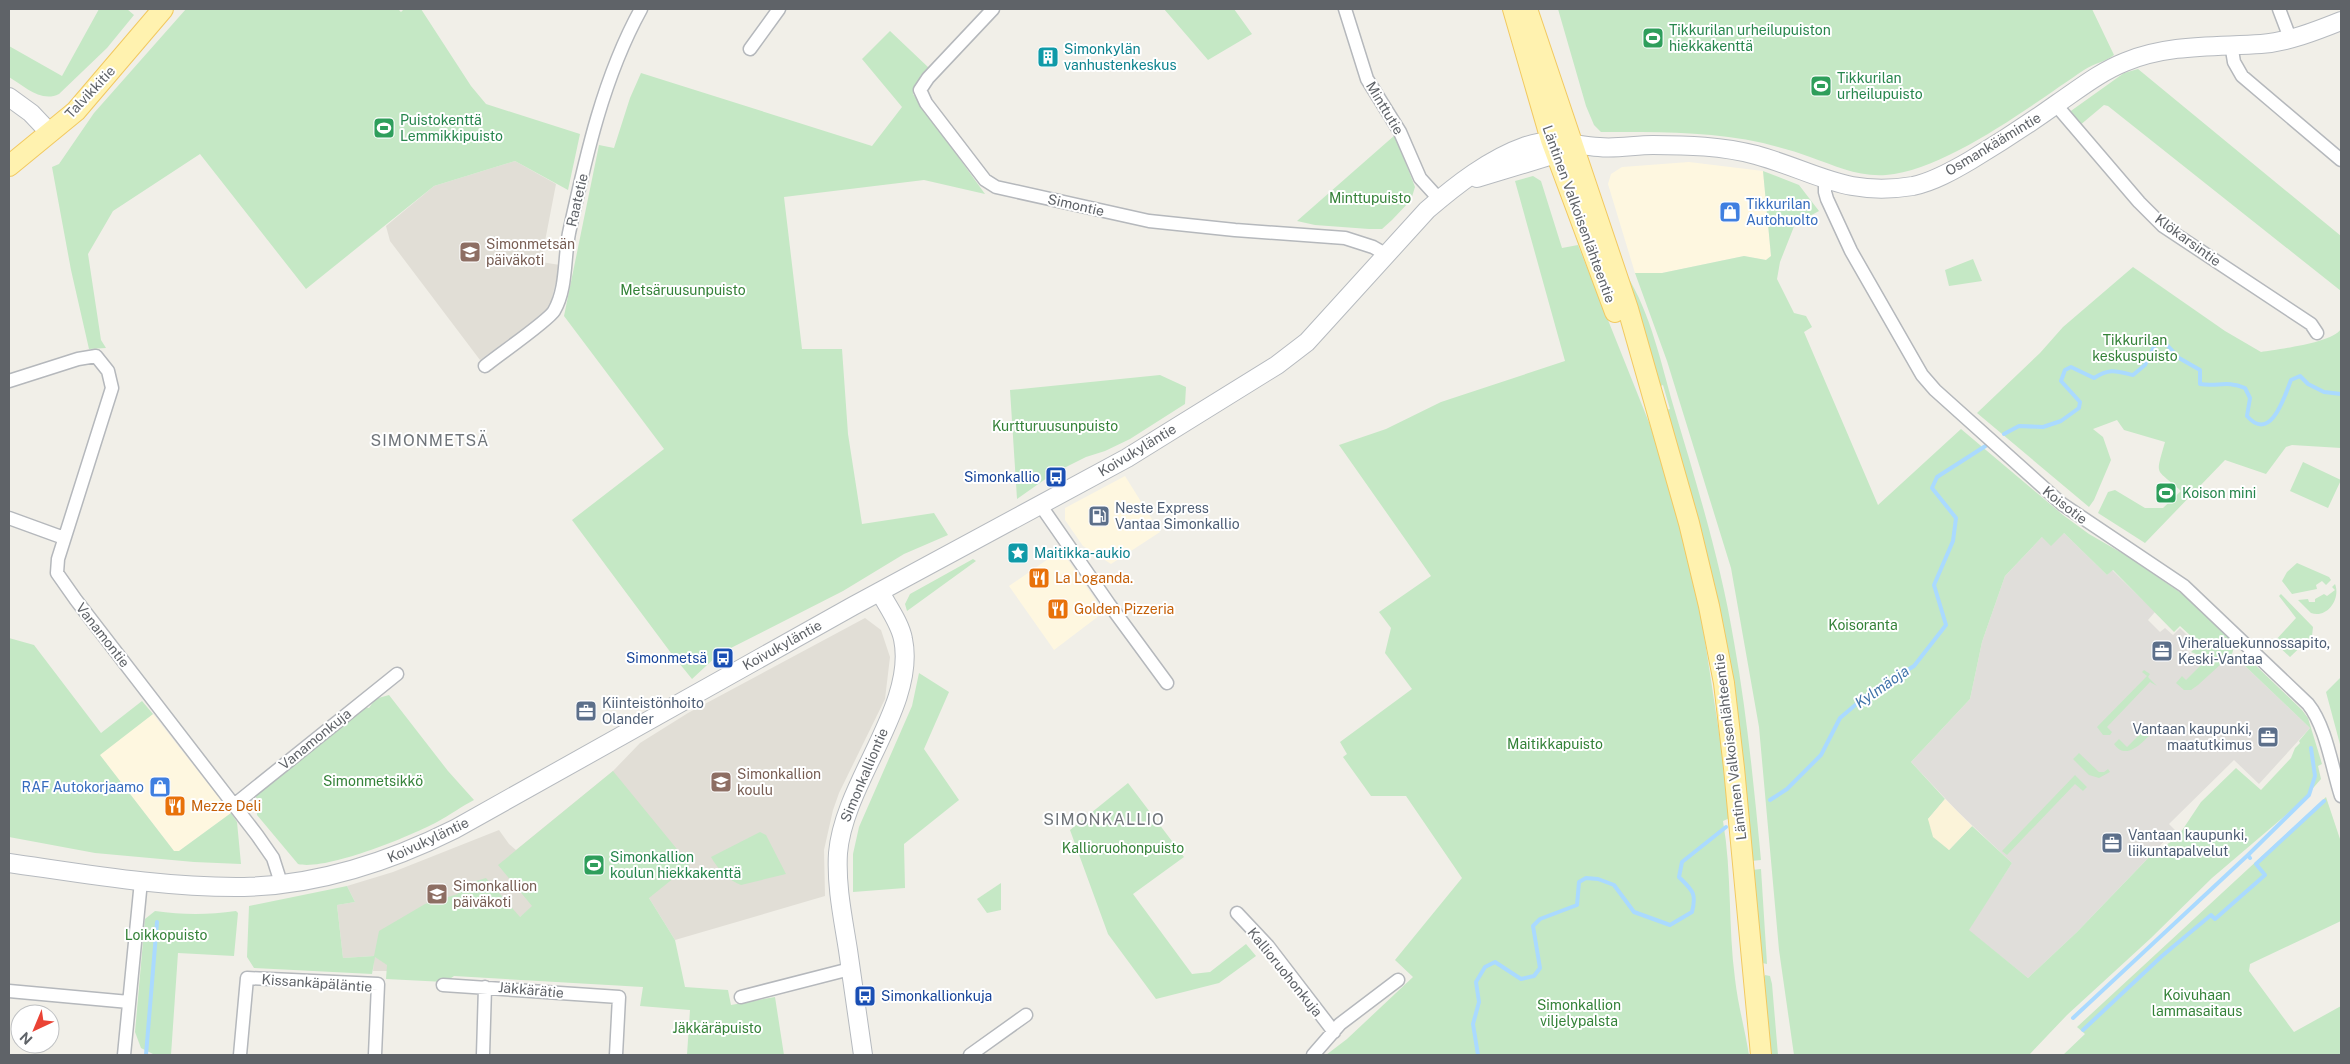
<svg xmlns="http://www.w3.org/2000/svg" width="2350" height="1064" viewBox="0 0 2350 1064" font-family="'Public Sans',sans-serif">
<style>
.commercial{fill:#fef7e0}
.industrial{fill:#e0deda}
.education{fill:#e1ded6}
.green{fill:#c5e8c5}
.sand{fill:#fbf3d9}
.lines{fill:none;stroke-linecap:round;stroke-linejoin:round}
.stream{stroke:#aadaff;stroke-width:4}
.street-casing{stroke:#b5b8bc;stroke-width:15}
.secondary-casing{stroke:#b6babf;stroke-width:20}
.primary-casing{stroke:#f2c960;stroke-width:22}
.street{stroke:#fff;stroke-width:12}
.secondary{stroke:#fff;stroke-width:18}
.primary{stroke:#fff2af;stroke-width:20}
.labels{text-anchor:middle;stroke-width:4;stroke-linejoin:round;paint-order:stroke}
.leisure-label{font-size:14px;fill:#27864d;stroke:#fff;text-anchor:start}
.culture-label{font-size:14px;fill:#0d838f;stroke:#fff;text-anchor:start}
.street-label{font-size:14px;fill:#5f6368;stroke:#fff}
.park-label{font-size:14px;fill:#348238;stroke:#fff}
.shop-label{font-size:14px;fill:#366cbe;stroke:#fff;text-anchor:start}
.education-label{font-size:14px;fill:#785e54;stroke:#fff;text-anchor:start}
.transit-label{font-size:14px;fill:#164399;stroke:#fff;text-anchor:end}
.service-label{font-size:14px;fill:#4e5e75;stroke:#fff;text-anchor:start}
.food-label{font-size:14px;fill:#c56008;stroke:#fff;text-anchor:start}
.water-label{font-size:15px;font-style:italic;fill:#4174aa;stroke:#fff}
.quarter-label{font-size:16px;letter-spacing:1px;fill:#70757a;stroke:#fff}
</style>
<rect width="100%" height="100%" fill="#f1efe8"/>
<!-- commercial -->
<path class="commercial" d="M1689,162L1763,171L1771,256L1766,260L1744,256L1662,273H1635L1611,194L1608,184L1611,174L1622,167Z
M1125,476L1160,532L1111,564L1083,546L1065,520V508Z
M1061,550L1104,612L1054,650L1009,586Z
M153,714L231,813L179,851H174L99,754Z"/>
<!-- industrial -->
<path class="industrial" d="M2064,533L2107,575L2112,570L2155,612L2148,620L2160,632L2165,628L2173,635L2180,628L2189,637L2182,645L2201,664L2222,644L2310,728L2259,784L2234,760L2169,824L2175,830L2077,932L2028,978L1968,930L2012,863L1957,811L1911,762L1970,699L1982,642L2005,576L2042,537Z"/>
<!-- education -->
<path class="education" d="M515,161L556,184L541,262L560,265L549,310L480,360L390,241L386,226L434,186Z
M865,618L881,630L890,657L885,699L839,793L833,810L824,850L825,896L675,940L649,898L532,907L475,955L408,966L388,965L387,971H373L374,956L343,958L337,905L355,902L347,886L393,872L499,830L509,844L516,850L613,771L640,743L688,713Z"/>
<!-- green -->
<path class="green" d="M99,9H127L134,15L107,48L59,94C41,103 24,86 9,77V46L62,76Z
M186,9H398L401,12L404,9H421L471,86L486,104L580,134L568,190L515,161L434,186L306,289L200,154L113,211L88,254L101,340L106,348L89,349L71,270L52,167L59,164L94,113Z
M1164,9H1234L1252,34L1208,60Z
M1558,9H2092L2114,55C2106,62 2094,63 2084,70C2033,104 1947,170 1886,175C1858,177 1836,166 1810,157C1795,151 1778,147 1763,143C1709,131 1656,132 1601,132L1594,125L1586,106Z
M890,31L929,68L921,75L913,94L985,194L924,180L784,197L802,349H842L848,434L862,524L934,513L948,535L904,554L843,591L719,654L692,679L671,653L572,520L664,449L564,316L599,145L614,148L630,98L641,73L872,146L902,107L862,59Z
M2138,69L2341,236V291L2108,106L2104,105L2079,126L2068,113L2124,73Z
M1395,135L1415,187L1411,200L1392,220L1382,229H1369L1315,225L1297,221Z
M1763,171L1799,185L1819,211L1795,224L1780,262L1777,279L1794,313L1806,316L1812,327L1804,332L1878,505L1961,429L2063,515L2089,534L2127,556L2194,602L2235,644L2232,654L2198,685L2191,690H2184L2176,683L2182,676L2186,680L2217,649L2201,661L2196,654L2191,652L2196,647L2189,640L2192,637L2180,626L2174,632L2113,570L2107,575L2064,533L2051,546L2042,537L2005,576L1982,642L1970,699L1911,762L1945,799L1928,819L1949,850L1972,826L2012,863L1969,930L2028,978L2077,932L2153,853L2177,838L2201,802L2236,768L2261,790L2291,758L2295,748L2300,743L2299,741L2310,728L2243,664L2249,659L2302,710L2308,718L2322,764L2318,766L2321,779L2300,803L2212,878L2151,938L2067,1015L2029,1055H1794L1779,950L1759,727L1731,568L1667,361L1635,273H1662L1744,256L1766,260L1771,256Z
M1533,176L1541,181L1562,248L1578,245L1650,425L1673,499L1701,615L1732,817L1723,821C1732,873 1728,927 1735,979C1738,1005 1745,1030 1749,1055H1326L1347,1039L1413,977L1395,960L1462,878L1406,796H1371L1343,757L1347,754L1340,742L1412,689L1385,653L1391,628L1379,612L1431,576L1339,445L1386,429L1441,402L1565,361L1515,181Z
M1973,259L1982,281L1949,286L1945,270Z
M2133,267L2225,331L2261,352C2279,349 2332,343 2341,329V448L2292,445L2286,447L2266,474L2225,460L2145,543L2098,513L2108,492L2115,490L2145,508H2163L2181,491C2155,467 2155,478 2165,442L2124,430L2117,420L2093,429L2103,437L2111,460L2094,500L2089,507L1977,413L2040,353L2063,327Z
M1626,274C1651,314 1661,363 1674,408C1697,485 1721,563 1734,642C1747,714 1754,787 1761,860L1751,861L1665,410L1670,409L1663,385L1658,387Z
M1160,375L1186,387L1185,404L1130,439L1105,451L1086,457L1054,473L1017,499L1010,390Z
M2303,462L2341,480L2328,508L2290,491Z
M973,559L976,561L907,611L905,604L910,594Z
M2297,563L2329,577L2331,580L2326,585L2322,581L2316,585L2317,589L2292,594L2282,581L2287,572Z
M2335,584C2341,599 2327,619 2311,613L2298,600L2308,599L2309,602H2315V599L2324,594L2327,596L2335,590L2332,587Z
M2281,594L2313,627L2312,636L2290,657L2274,642L2296,618L2279,596Z
M9,638L34,645L101,733L142,701L153,714L100,755L174,851H179L231,813L237,822L241,864L194,862L95,853L9,837Z
M2144,670L2150,674L2148,677L2157,686L2150,682L2107,727L2112,732L2110,735H2103L2097,727L2147,676L2142,672Z
M919,673L949,692L924,749L959,800L904,844L905,888L853,892V854L859,827L912,706Z
M2341,677V748L2326,692Z
M389,695L448,771L474,800C462,806 450,815 437,822C411,836 326,871 298,864L257,815L256,796L260,790L365,707L369,708L375,699Z
M2150,724L2156,728C2146,739 2127,763 2114,744L2119,739L2127,747Z
M2079,753L2099,772H2104L2108,769L2110,772L2099,778L2089,775L2073,759Z
M613,771L690,865L649,898L675,940L685,987L728,990L731,1005L775,997L784,1055H687L690,1010L640,1006L643,987L454,976L445,982L386,979L387,965L375,957L372,974L254,968L247,957L249,906L347,886L355,902L337,905L343,958L374,956L379,931L425,904L458,894L456,887L486,878L520,917L532,906L498,865Z
M2075,775L2087,787L2083,791L2075,784L2007,855L2002,851Z
M1128,783L1184,857L1133,894L1192,974L1210,972L1246,944L1256,956L1219,983L1156,999L1108,934L1070,830Z
M2326,797L2341,842V921L2250,964L2249,971L2294,1032L2341,1006V1055H2063L2085,1034L2077,1027Z
M760,832L766,835L786,874L741,885C729,881 717,868 711,857Z
M1761,869L1767,964L1762,963L1752,870Z
M1001,883V910L987,913L977,899Z
M155,911C183,915 208,915 236,911L238,913L234,956L178,953L171,1055L153,1054L141,1048L135,1032L145,919Z
M1765,975L1770,976L1772,984L1778,1055H1770L1764,977Z"/>
<!-- sand -->
<path class="sand" d="M1945,799L1972,826L1949,850L1933,837L1928,819Z"/>
<g class="lines">
<!-- stream -->
<path class="stream" d="M2004,434L2019,426L2043,427L2061,421L2079,408L2080,402L2061,381L2065,370L2071,367L2094,378C2110,368 2116,371 2133,375L2145,365L2156,343L2167,345L2179,358L2200,370V384C2218,387 2226,380 2245,388L2250,398L2247,416C2271,444 2285,395 2291,380L2300,376L2308,384L2324,392L2341,394
M1770,800L1787,789L1821,755L1840,718L1867,695L1914,666L1946,625L1934,585L1953,541L1956,518L1932,488L1937,477L1987,445
M2250,858L2248,855L2309,795L2315,776L2311,748
M2073,1018L2248,855
M2083,1030L2162,956L2211,915L2215,919L2265,875L2256,864L2324,801
M146,1055L157,922
M1478,1055L1473,1024L1479,1002L1476,982L1485,967L1495,962L1521,979L1534,976L1540,968L1533,926L1540,919L1577,905L1579,882L1586,878L1598,879L1614,885L1634,912L1670,925L1692,912C1697,893 1692,890 1679,877L1682,862L1726,827"/>
<!-- street casing -->
<g class="street-casing">
<path id="street" d="M993,9L928,78L920,90L926,103L985,180L996,187L1149,221L1235,230L1345,238L1373,247L1387,255
M1345,9L1367,79L1400,132L1420,178L1439,199
M2279,9L2290,38
M2231,44L2234,62L2242,76L2341,160
M750,49L779,9
M2056,105L2139,202L2163,226L2311,324L2317,333
M1825,180V192L1827,199L1851,251L1922,375L1935,390L2062,504L2184,586L2308,704C2326,726 2332,768 2341,796
M485,366C497,356 548,321 554,311C567,289 564,258 569,233C586,156 603,78 641,9
M9,381L78,359L96,356L108,371L112,388L58,559L57,573L76,600L257,835L273,858L281,883
M1041,506L1109,604L1167,683
M9,518L64,538
M234,805L397,674
M1237,913L1268,946L1334,1032
M443,985L619,997L616,1055
M9,991L129,1002
M741,997L850,969
M124,1055L141,881
M240,1055L247,978L378,984L375,1055
M483,1055L485,987
M970,1055L1026,1015
M1313,1055L1340,1024L1398,980"/>
</g>
<!-- secondary casing -->
<g class="secondary-casing">
<path id="secondary" d="M9,97L31,113L50,133
M1477,178L1556,154L1568,146
M9,863C86,874 165,888 244,887C318,885 389,862 455,829L853,606L1127,458L1277,365L1307,342L1427,210C1456,185 1489,159 1526,146C1554,137 1571,145 1599,147C1616,149 1635,145 1653,145C1687,145 1722,146 1756,155C1817,172 1845,197 1913,186C1933,182 1954,170 1971,160C2001,142 2030,123 2058,103C2080,88 2100,72 2125,62C2168,44 2215,47 2261,44C2288,42 2316,31 2341,21
M863,1055C858,1020 853,985 848,950C843,918 836,886 838,853C844,782 917,705 903,639C900,623 888,607 880,592"/>
</g>
<!-- primary casing -->
<g class="primary-casing">
<path id="primary" d="M1513,9L1551,140L1615,312
M1527,9L1628,309L1689,523L1709,606L1724,683L1734,768L1761,1055
M9,166L76,111L163,9"/>
</g>
<!-- street -->
<use href="#street" class="street"/>
<!-- secondary -->
<use href="#secondary" class="secondary"/>
<!-- primary -->
<use href="#primary" class="primary"/>
</g>
<!-- icons -->
<defs>
<g id="stadium-square" transform="scale(1.125)"><rect x="-9" y="-9" width="18" height="18" rx="4" fill="#2e9e5b" stroke="#fff"/><path d="M0-5a6.5 5 0 1 0 0 10a6.5 5 0 1 0 0-10ZM-3.5-1.8h7v3.6h-7Z" fill="#fff"/></g>
<g id="building-square" transform="scale(1.125)"><rect x="-9" y="-9" width="18" height="18" rx="4" fill="#0f9aa8" stroke="#fff"/><path d="M-4-6H4V6H1V3H-1V6H-4ZM-2.5-4.3h1.7v1.8h-1.7ZM.8-4.3h1.7v1.8H.8ZM-2.5-1h1.7V.8h-1.7ZM.8-1h1.7V.8H.8Z" fill="#fff"/></g>
<g id="shop-square" transform="scale(1.125)"><rect x="-9" y="-9" width="18" height="18" rx="4" fill="#3f7fe0" stroke="#fff"/><path d="M-5-2.5h2.3a2.7 3.5 0 0 1 5.4 0H5L5.5 6h-11ZM-1.5-2.5h3a1.5 2.3 0 0 0-3 0Z" fill="#fff"/></g>
<g id="school-square" transform="scale(1.125)"><rect x="-9" y="-9" width="18" height="18" rx="4" fill="#8d6e63" stroke="#fff"/><path d="M0-5L7-2L0 1L-7-2ZM-4 1L0 2.5L4 1V4Q0 6-4 4Z" fill="#fff"/></g>
<g id="bus-square" transform="scale(1.125)"><rect x="-9" y="-9" width="18" height="18" rx="4" fill="#1a4fb4" stroke="#fff"/><path d="M-5-6H5V4H4V6H2V4H-2V6H-4V4H-5ZM-3.5-4V0h7V-4ZM-3.5 1.2v1.5H-2V1.2ZM2 1.2v1.5H3.5V1.2Z" fill="#fff"/></g>
<g id="fuel-square" transform="scale(1.125)"><rect x="-9" y="-9" width="18" height="18" rx="4" fill="#5c6f8a" stroke="#fff"/><path d="M-5.5-6h7V0h2V4h1.3V-2.5L3-4.5l.8-.8L6-3V5H2.5V1h-1V6h-7ZM-4.2-4.7v3.2H.2V-4.7Z" fill="#fff"/></g>
<g id="sight-square" transform="scale(1.125)"><rect x="-9" y="-9" width="18" height="18" rx="4" fill="#0f9aa8" stroke="#fff"/><path d="M0-6L1.8-2.2L6-1.7L2.9 1.2L3.7 5.4L0 3.3L-3.7 5.4L-2.9 1.2L-6-1.7L-1.8-2.2Z" fill="#fff"/></g>
<g id="restaurant-square" transform="scale(1.125)"><rect x="-9" y="-9" width="18" height="18" rx="4" fill="#e8710a" stroke="#fff"/><path d="M-5-6h1v4h1v-4h1v4h1v-4h1v5L-1.5 .5V6h-2V.5L-5-1ZM5-6V6H3V1.5H1.5Q1.5-4 5-6Z" fill="#fff"/></g>
<g id="office-square" transform="scale(1.125)"><rect x="-9" y="-9" width="18" height="18" rx="4" fill="#5c6f8a" stroke="#fff"/><path d="M-6-3h4V-5.5h4V-3h4V5H-6ZM-1-4.5V-3h2v-1.5ZM-6 0V1H6V0Z" fill="#fff"/></g>
</defs>
<g fill-rule="evenodd">
<use href="#stadium-square" x="1653" y="38"/>
<use href="#building-square" x="1048" y="57"/>
<use href="#stadium-square" x="1821" y="86"/>
<use href="#stadium-square" x="384" y="128"/>
<use href="#shop-square" x="1730" y="212"/>
<use href="#school-square" x="470" y="252"/>
<use href="#bus-square" x="1056" y="477"/>
<use href="#stadium-square" x="2166" y="493"/>
<use href="#fuel-square" x="1099" y="516"/>
<use href="#sight-square" x="1018" y="553"/>
<use href="#restaurant-square" x="1039" y="578"/>
<use href="#restaurant-square" x="1058" y="609"/>
<use href="#office-square" x="2162" y="651"/>
<use href="#bus-square" x="723" y="658"/>
<use href="#office-square" x="586" y="711"/>
<use href="#office-square" x="2268" y="737"/>
<use href="#school-square" x="721" y="782"/>
<use href="#shop-square" x="160" y="787"/>
<use href="#restaurant-square" x="175" y="806"/>
<use href="#office-square" x="2112" y="843"/>
<use href="#stadium-square" x="594" y="865"/>
<use href="#school-square" x="437" y="894"/>
<use href="#bus-square" x="865" y="996"/>
</g>
<g class="labels">
<!-- leisure labels -->
<g class="leisure-label">
<text x="1669" y="35">Tikkurilan urheilupuiston<tspan x="1669" dy="16">hiekkakenttä</tspan></text>
<text x="1837" y="83">Tikkurilan<tspan x="1837" dy="16">urheilupuisto</tspan></text>
<text x="400" y="125">Puistokenttä<tspan x="400" dy="16">Lemmikkipuisto</tspan></text>
<text x="2182" y="498">Koison mini</text>
<text x="610" y="862">Simonkallion<tspan x="610" dy="16">koulun hiekkakenttä</tspan></text>
</g>
<!-- culture labels -->
<g class="culture-label">
<text x="1064" y="54">Simonkylän<tspan x="1064" dy="16">vanhustenkeskus</tspan></text>
<text x="1034" y="558">Maitikka-aukio</text>
</g>
<!-- street labels -->
<g class="street-label">
<text transform="translate(90 92) rotate(-47)" y="5">Talvikkitie</text>
<text transform="translate(1385 108) rotate(59)" y="5">Minttutie</text>
<text transform="translate(1993 144) rotate(-31)" y="5">Osmankäämintie</text>
<text transform="translate(577 200) rotate(-77)" y="5">Raatetie</text>
<text transform="translate(1076 205) rotate(13)" y="5">Simontie</text>
<text transform="translate(1579 214) rotate(70)" y="5">Läntinen Valkoisenlähteentie</text>
<text transform="translate(2188 240) rotate(36)" y="5">Klökarsintie</text>
<text transform="translate(1137 450) rotate(-31)" y="5">Koivukyläntie</text>
<text transform="translate(2065 505) rotate(38)" y="5">Koisotie</text>
<text transform="translate(103 635) rotate(52)" y="5">Vanamontie</text>
<text transform="translate(782 645) rotate(-29)" y="5">Koivukyläntie</text>
<text transform="translate(315 739) rotate(-39)" y="5">Vanamonkuja</text>
<text transform="translate(1730 747) rotate(-97)" y="5">Läntinen Valkoisenlähteentie</text>
<text transform="translate(864 775) rotate(-67)" y="5">Simonkalliontie</text>
<text transform="translate(428 840) rotate(-25)" y="5">Koivukyläntie</text>
<text transform="translate(1285 972) rotate(51)" y="5">Kallioruohonkuja</text>
<text transform="translate(317 983) rotate(4)" y="5">Kissankäpäläntie</text>
<text transform="translate(531 990) rotate(5)" y="5">Jäkkärätie</text>
</g>
<!-- park labels -->
<g class="park-label">
<text x="1370" y="203">Minttupuisto</text>
<text x="683" y="295">Metsäruusunpuisto</text>
<text x="2135" y="345">Tikkurilan<tspan x="2135" dy="16">keskuspuisto</tspan></text>
<text x="1055" y="431">Kurtturuusunpuisto</text>
<text x="1863" y="630">Koisoranta</text>
<text x="1555" y="749">Maitikkapuisto</text>
<text x="373" y="786">Simonmetsikkö</text>
<text x="1123" y="853">Kallioruohonpuisto</text>
<text x="166" y="940">Loikkopuisto</text>
<text x="2197" y="1000">Koivuhaan<tspan x="2197" dy="16">lammasaitaus</tspan></text>
<text x="1579" y="1010">Simonkallion<tspan x="1579" dy="16">viljelypalsta</tspan></text>
<text x="717" y="1033">Jäkkäräpuisto</text>
</g>
<!-- shop labels -->
<g class="shop-label">
<text x="1746" y="209">Tikkurilan<tspan x="1746" dy="16">Autohuolto</tspan></text>
<text x="144" y="792" text-anchor="end">RAF Autokorjaamo</text>
</g>
<!-- education labels -->
<g class="education-label">
<text x="486" y="249">Simonmetsän<tspan x="486" dy="16">päiväkoti</tspan></text>
<text x="737" y="779">Simonkallion<tspan x="737" dy="16">koulu</tspan></text>
<text x="453" y="891">Simonkallion<tspan x="453" dy="16">päiväkoti</tspan></text>
</g>
<!-- transit labels -->
<g class="transit-label">
<text x="1040" y="482">Simonkallio</text>
<text x="707" y="663">Simonmetsä</text>
<text x="881" y="1001" text-anchor="start">Simonkallionkuja</text>
</g>
<!-- service labels -->
<g class="service-label">
<text x="1115" y="513">Neste Express<tspan x="1115" dy="16">Vantaa Simonkallio</tspan></text>
<text x="2178" y="648">Viheraluekunnossapito,<tspan x="2178" dy="16">Keski-Vantaa</tspan></text>
<text x="602" y="708">Kiinteistönhoito<tspan x="602" dy="16">Olander</tspan></text>
<text x="2252" y="734" text-anchor="end">Vantaan kaupunki,<tspan x="2252" dy="16">maatutkimus</tspan></text>
<text x="2128" y="840">Vantaan kaupunki,<tspan x="2128" dy="16">liikuntapalvelut</tspan></text>
</g>
<!-- food labels -->
<g class="food-label">
<text x="1055" y="583">La Loganda.</text>
<text x="1074" y="614">Golden Pizzeria</text>
<text x="191" y="811">Mezze Deli</text>
</g>
<!-- water labels -->
<g class="water-label">
<text transform="translate(1882 687) rotate(-35)" y="5">Kylmäoja</text>
</g>
<!-- quarter labels -->
<g class="quarter-label">
<text x="430" y="446">SIMONMETSÄ</text>
<text x="1104" y="825">SIMONKALLIO</text>
</g>
</g>
<!-- border -->
<rect width="2350" height="1064" fill="none" stroke="#5f6368" stroke-width="20"/>
<!-- north arrow -->
<g transform="translate(35 1029) rotate(224)"><circle r="24" fill="#ffffff" stroke="#bfc1c3"/>
<path d="M0-4L9 19L0 12L-9 19Z" fill="#ea4335"/>
<text y="-8" font-size="14" font-weight="bold" text-anchor="middle" fill="#5f6368">N</text>
</g>
</svg>
